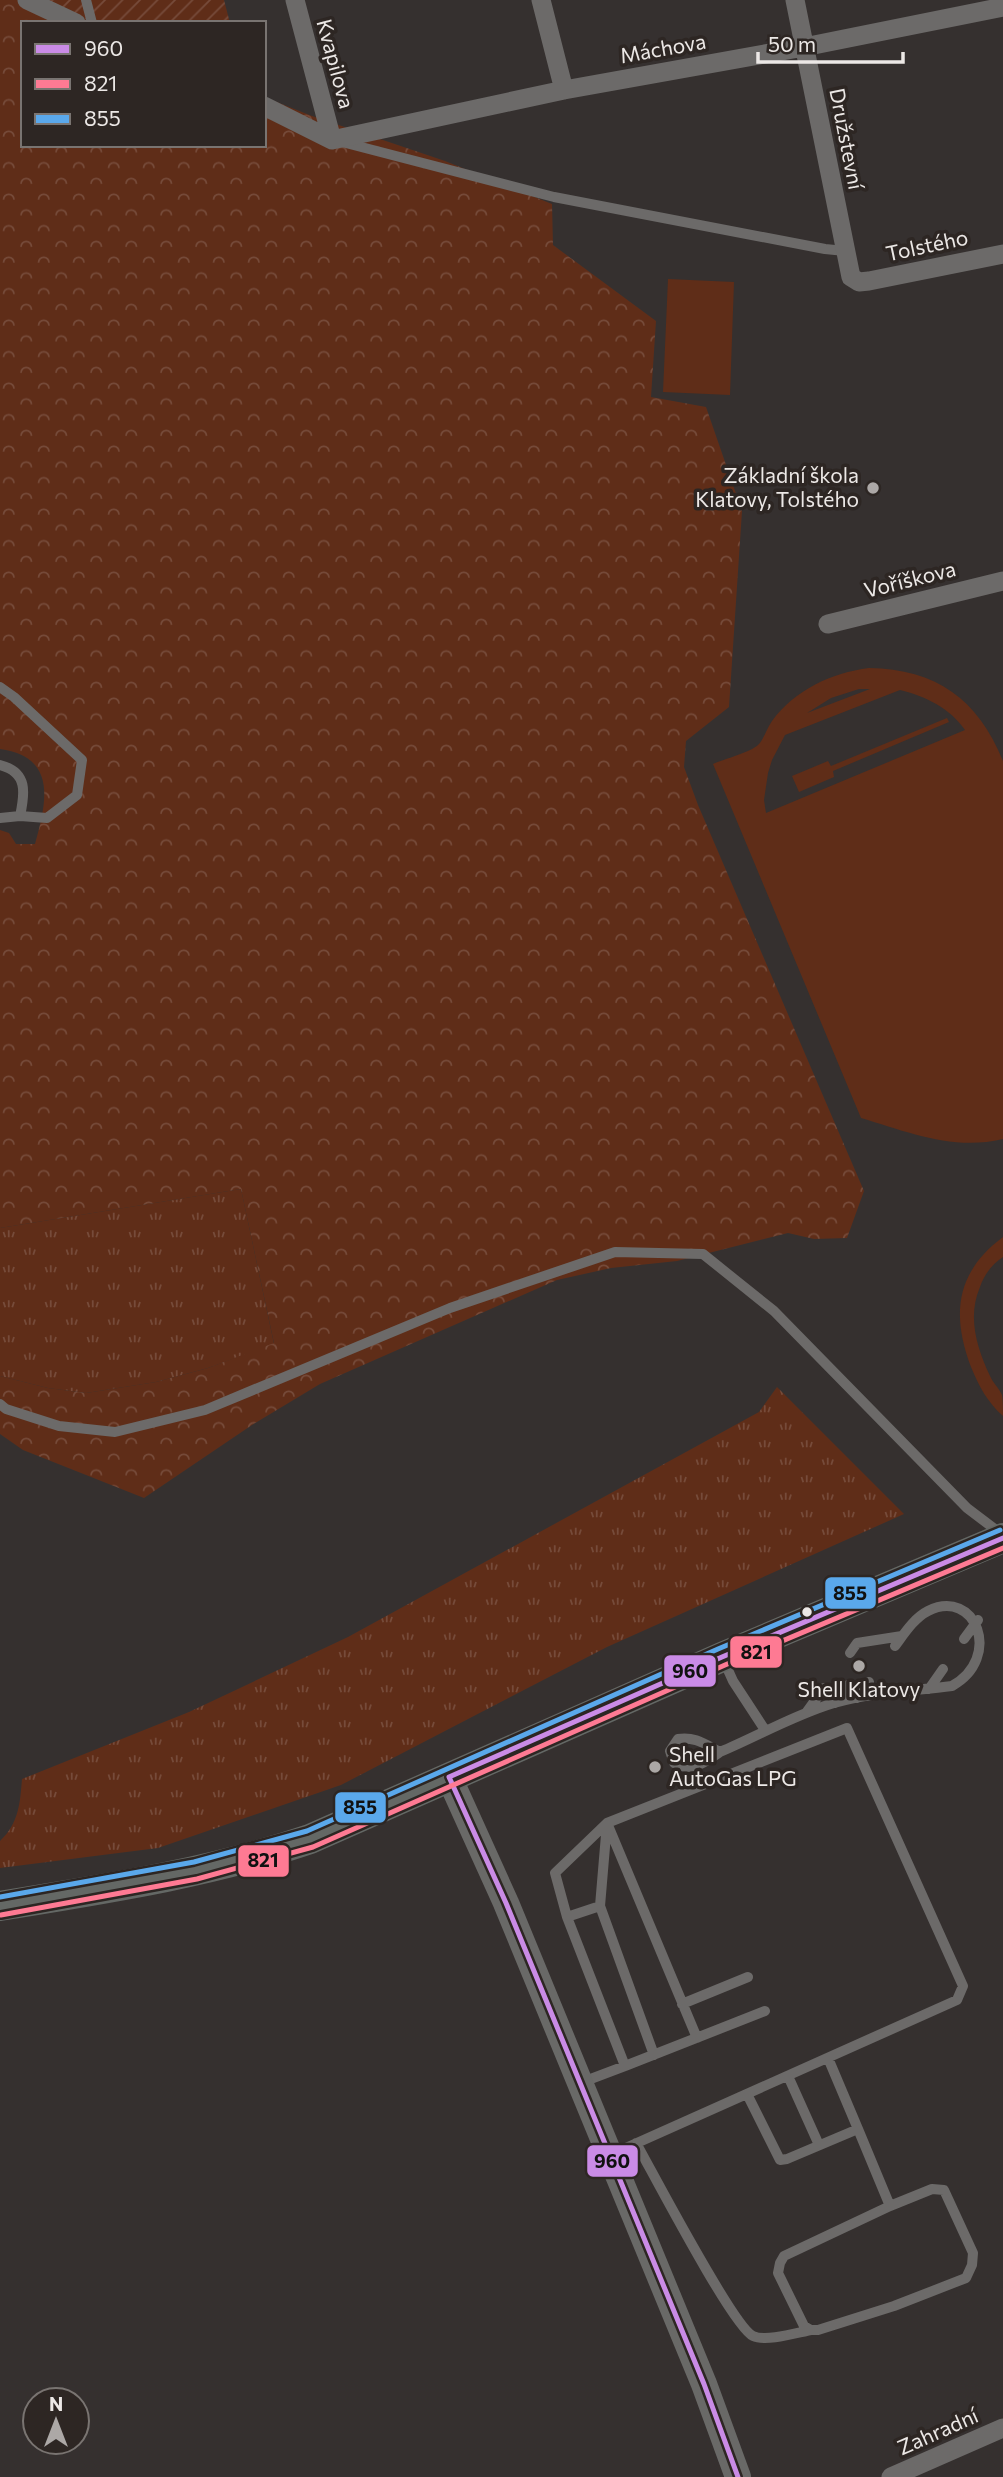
<svg xmlns="http://www.w3.org/2000/svg" width="1003" height="2477" viewBox="0 0 1003 2477" font-family="Commissioner,sans-serif">
<style>
.grass{fill:url(#grass-tufts)}
.forest{fill:url(#forest-crowns)}
.park{fill:#5f2d18;fill-rule:evenodd}
.garden{fill:url(#garden-furrows)}
.lines{fill:none;stroke-linecap:round;stroke-linejoin:round}
.service{stroke:#6c6a69;stroke-width:10}
.minor{stroke:#6c6a69;stroke-width:19}
.secondary{stroke:#696967;stroke-width:26}
.primary{stroke:#646865;stroke-width:30}
.bus-1-casing{stroke:#2d2623;stroke-width:10}
.bus-2-casing{stroke:#2d2623;stroke-width:10}
.bus-3-casing{stroke:#2d2623;stroke-width:10}
.bus-1{stroke:#ca8be6;stroke-width:5}
.bus-2{stroke:#fe7a93;stroke-width:5}
.bus-3{stroke:#5aa8eb;stroke-width:5}
.poi-dot{fill:#aca8a6;stroke:#2d2623;stroke-width:2.5}
.bus-dot{fill:#ece8e6;stroke:#2d2623;stroke-width:2.5}
.labels{text-anchor:middle;stroke-width:7;stroke-linejoin:round;paint-order:stroke}
.street-label{font-size:21px;fill:#ece8e6;stroke:#2d2623}
.poi-label{font-size:21px;fill:#ece8e6;stroke:#2d2623;text-anchor:end}
.line-badge{stroke:#2d2623;stroke-width:2.5}
.pale-badge-label{font-size:19px;text-anchor:middle;font-weight:bold;fill:#111}
</style>
<defs>
<pattern id="grass-tufts" width="24" height="20" patternUnits="userSpaceOnUse" patternTransform="scale(1.75)"><rect width="24" height="20" fill="#5f2d18"/><path d="M3 7l-1-3M5 7V3M7 7l1-3M15 17l-1-3M17 17v-4M19 17l1-3" fill="none" stroke="#764b3a"/></pattern>
<pattern id="forest-crowns" width="20" height="18" patternUnits="userSpaceOnUse" patternTransform="scale(1.75)"><rect width="20" height="18" fill="#5f2d18"/><path d="M2 6a3 3 0 1 1 6 0M12 15a3 3 0 1 1 6 0" fill="none" stroke="#764b3a"/></pattern>
<pattern id="garden-furrows" width="10" height="10" patternUnits="userSpaceOnUse" patternTransform="scale(1.75)"><rect width="10" height="10" fill="#5f2d18"/><path d="M-1 1l2-2M0 10L10 0M9 11l2-2" fill="none" stroke="#764b3a"/></pattern>
</defs>
<rect width="100%" height="100%" fill="#35302f"/>
<!-- grass -->
<path class="grass" d="M241,1189L274,1344L208,1368L156,1382L86,1393L48,1388L0,1376V1228Z
M777,1387L904,1514L607,1647L341,1785L158,1848L0,1868V1841C19,1823 20,1803 22,1779L189,1712L348,1637L759,1412Z"/>
<!-- forest -->
<path class="forest" d="M0,0H39L94,23H23V145H264V97L312,116L445,161L552,204L553,245L656,321L651,397L706,407L742,511L729,707L686,741L684,767L698,805L864,1191L847,1238L814,1239L788,1233L677,1261L611,1268L557,1280L320,1384L252,1425L144,1498L23,1450L0,1434V1376L48,1388L86,1393L156,1382L208,1368L274,1343L241,1189L0,1228V830L9,833L16,844H35C47,801 57,757 0,749Z"/>
<!-- park -->
<path class="park" d="M668,279L734,282L730,395L663,392Z
M869,668C936,669 978,699 1003,761V1139C953,1151 908,1132 861,1118L713,764C724,759 751,752 758,745C764,739 767,728 772,721C795,690 831,673 869,668ZM859,689H870L807,713L831,698ZM900,690C925,696 950,708 965,730L766,813L764,800L768,773L772,760L785,735Z
M947,718L949,722L833,771L834,777L799,792L792,776L828,761L831,766Z
M1003,1237V1257C992,1264 984,1275 980,1287C967,1317 977,1348 990,1376C993,1383 999,1388 1002,1395C1003,1400 1003,1410 1003,1416C987,1402 979,1386 971,1367C951,1314 956,1272 1003,1237Z"/>
<!-- garden -->
<path class="garden" d="M39,0H224L230,23H94Z"/>
<g class="lines">
<!-- service -->
<path class="service" d="M86,0L92,23
M342,142L554,197L825,249L845,251
M0,687L14,697L82,760L77,795L47,818L20,816L0,818
M0,765C28,772 25,793 20,816
M0,1404L6,1409L59,1426L115,1432L205,1410L450,1308L615,1252L703,1254L774,1311L967,1508L1000,1533
M964,1639L978,1620
M850,1653L857,1643L902,1636
M724,1661L733,1681L765,1730
M929,1689L943,1669
M857,1698L869,1682
M835,1703L848,1685
M806,1713L824,1688
M720,1752C706,1762 691,1773 674,1763L670,1751L678,1739C695,1736 706,1745 720,1752C758,1736 794,1715 834,1703C871,1692 913,1691 952,1686C1003,1658 976,1587 928,1611C914,1618 904,1634 895,1646
M567,1917L600,1906
M682,2004L748,1977
M654,2055L600,1906L607,1823L697,2038
M625,2066L765,2011
M788,2076L819,2145
M580,2083L625,2066L567,1917L555,1873L607,1823L847,1728L963,1986L957,2000L610,2155
M747,2094L780,2160L787,2159L858,2129L828,2058
M858,2129L890,2206L932,2189L944,2190L973,2253L972,2265L966,2278L894,2306L818,2330H811L804,2326L778,2273L780,2263L784,2256L890,2206
M636,2143C653,2173 733,2327 753,2336C766,2342 796,2333 811,2330"/>
<!-- minor -->
<path class="minor" d="M27,0L76,23
M295,0L332,140
M541,0L564,90
M795,0L851,277L859,282L869,281L1003,254
M264,106L332,140
M332,140L564,90L804,47L1003,7
M828,624L1003,581
M891,2477L1003,2428"/>
<!-- secondary -->
<path class="secondary" d="M449,1777L506,1903L704,2384L738,2477"/>
<!-- primary -->
<path class="primary" d="M0,1906C105,1889 210,1873 310,1839L722,1657L1003,1538"/>
<!-- bus-1 casing -->
<g class="bus-1-casing">
<path id="bus-1" d="M738,2477L704,2384L506,1903L449,1777L722,1657L1003,1538"/>
</g>
<!-- bus-2 casing -->
<g class="bus-2-casing">
<path id="bus-2" d="M1,1915L197,1879L313,1847L725,1665L1003,1548"/>
</g>
<!-- bus-3 casing -->
<g class="bus-3-casing">
<path id="bus-3" d="M0,1897L194,1862L307,1831L718,1649L1000,1530"/>
</g>
<!-- bus-1 -->
<use href="#bus-1" class="bus-1"/>
<!-- bus-2 -->
<use href="#bus-2" class="bus-2"/>
<!-- bus-3 -->
<use href="#bus-3" class="bus-3"/>
</g>
<!-- markers -->
<g class="poi-dot">
<circle cx="873" cy="488" r="7"/>
<circle cx="859" cy="1666" r="7"/>
<circle cx="655" cy="1767" r="7"/>
</g>
<circle class="bus-dot" cx="807" cy="1612" r="6"/>
<g class="labels">
<!-- street labels -->
<g class="street-label">
<text transform="translate(663 49) rotate(-10)" y="7">Máchova</text>
<text transform="translate(335 64) rotate(75)" y="7">Kvapilova</text>
<text transform="translate(846 139) rotate(79)" y="7">Družstevní</text>
<text transform="translate(927 246) rotate(-12)" y="7">Tolstého</text>
<text transform="translate(910 580) rotate(-14)" y="7">Voříškova</text>
<text transform="translate(938 2432) rotate(-24)" y="7">Zahradní</text>
</g>
<!-- poi labels -->
<g class="poi-label">
<text x="859" y="483">Základní škola<tspan x="859" dy="24">Klatovy, Tolstého</tspan></text>
<text x="859" y="1697" text-anchor="middle">Shell Klatovy</text>
<text x="669" y="1762" text-anchor="start">Shell<tspan x="669" dy="24">AutoGas LPG</tspan></text>
</g>
</g>
<g class="line-badge">
<rect x="824" y="1576" width="53" height="34" rx="7" fill="#5aa8eb"/>
<rect x="729" y="1635" width="54" height="34" rx="7" fill="#fe7a93"/>
<rect x="663" y="1654" width="54" height="34" rx="7" fill="#ca8be6"/>
<rect x="334" y="1791" width="53" height="33" rx="7" fill="#5aa8eb"/>
<rect x="237" y="1844" width="53" height="34" rx="7" fill="#fe7a93"/>
<rect x="586" y="2144" width="53" height="34" rx="7" fill="#ca8be6"/>
</g>
<g class="pale-badge-label">
<text x="850" y="1600">855</text>
<text x="756" y="1659">821</text>
<text x="690" y="1678">960</text>
<text x="360" y="1814">855</text>
<text x="263" y="1867">821</text>
<text x="612" y="2168">960</text>
</g>
<!-- legend -->
<rect x="21" y="21" width="245" height="126" fill="#2d2623" stroke="#797471" stroke-width="2"/>
<rect x="35" y="44" width="35" height="10" fill="#ca8be6" stroke="#797471" stroke-width="2"/>
<text x="84" y="56" font-size="21" fill="#ece8e6">960</text>
<rect x="35" y="79" width="35" height="10" fill="#fe7a93" stroke="#797471" stroke-width="2"/>
<text x="84" y="91" font-size="21" fill="#ece8e6">821</text>
<rect x="35" y="114" width="35" height="10" fill="#5aa8eb" stroke="#797471" stroke-width="2"/>
<text x="84" y="126" font-size="21" fill="#ece8e6">855</text>
<!-- north arrow -->
<g transform="translate(56 2421)"><circle r="33" fill="#2d2623" stroke="#797471" stroke-width="2"/>
<path d="M0-5L12 26L0 18L-12 26Z" fill="#aca8a6"/>
<text y="-10" font-size="19" font-weight="bold" text-anchor="middle" fill="#ece8e6">N</text>
</g>
<!-- scale -->
<path d="M758 52v10h145v-10" fill="none" stroke="#ece8e6" stroke-width="3.5"/>
<text x="768" y="52" font-size="21" fill="#ece8e6" stroke="#2d2623" stroke-width="5" paint-order="stroke">50 m</text>
</svg>
